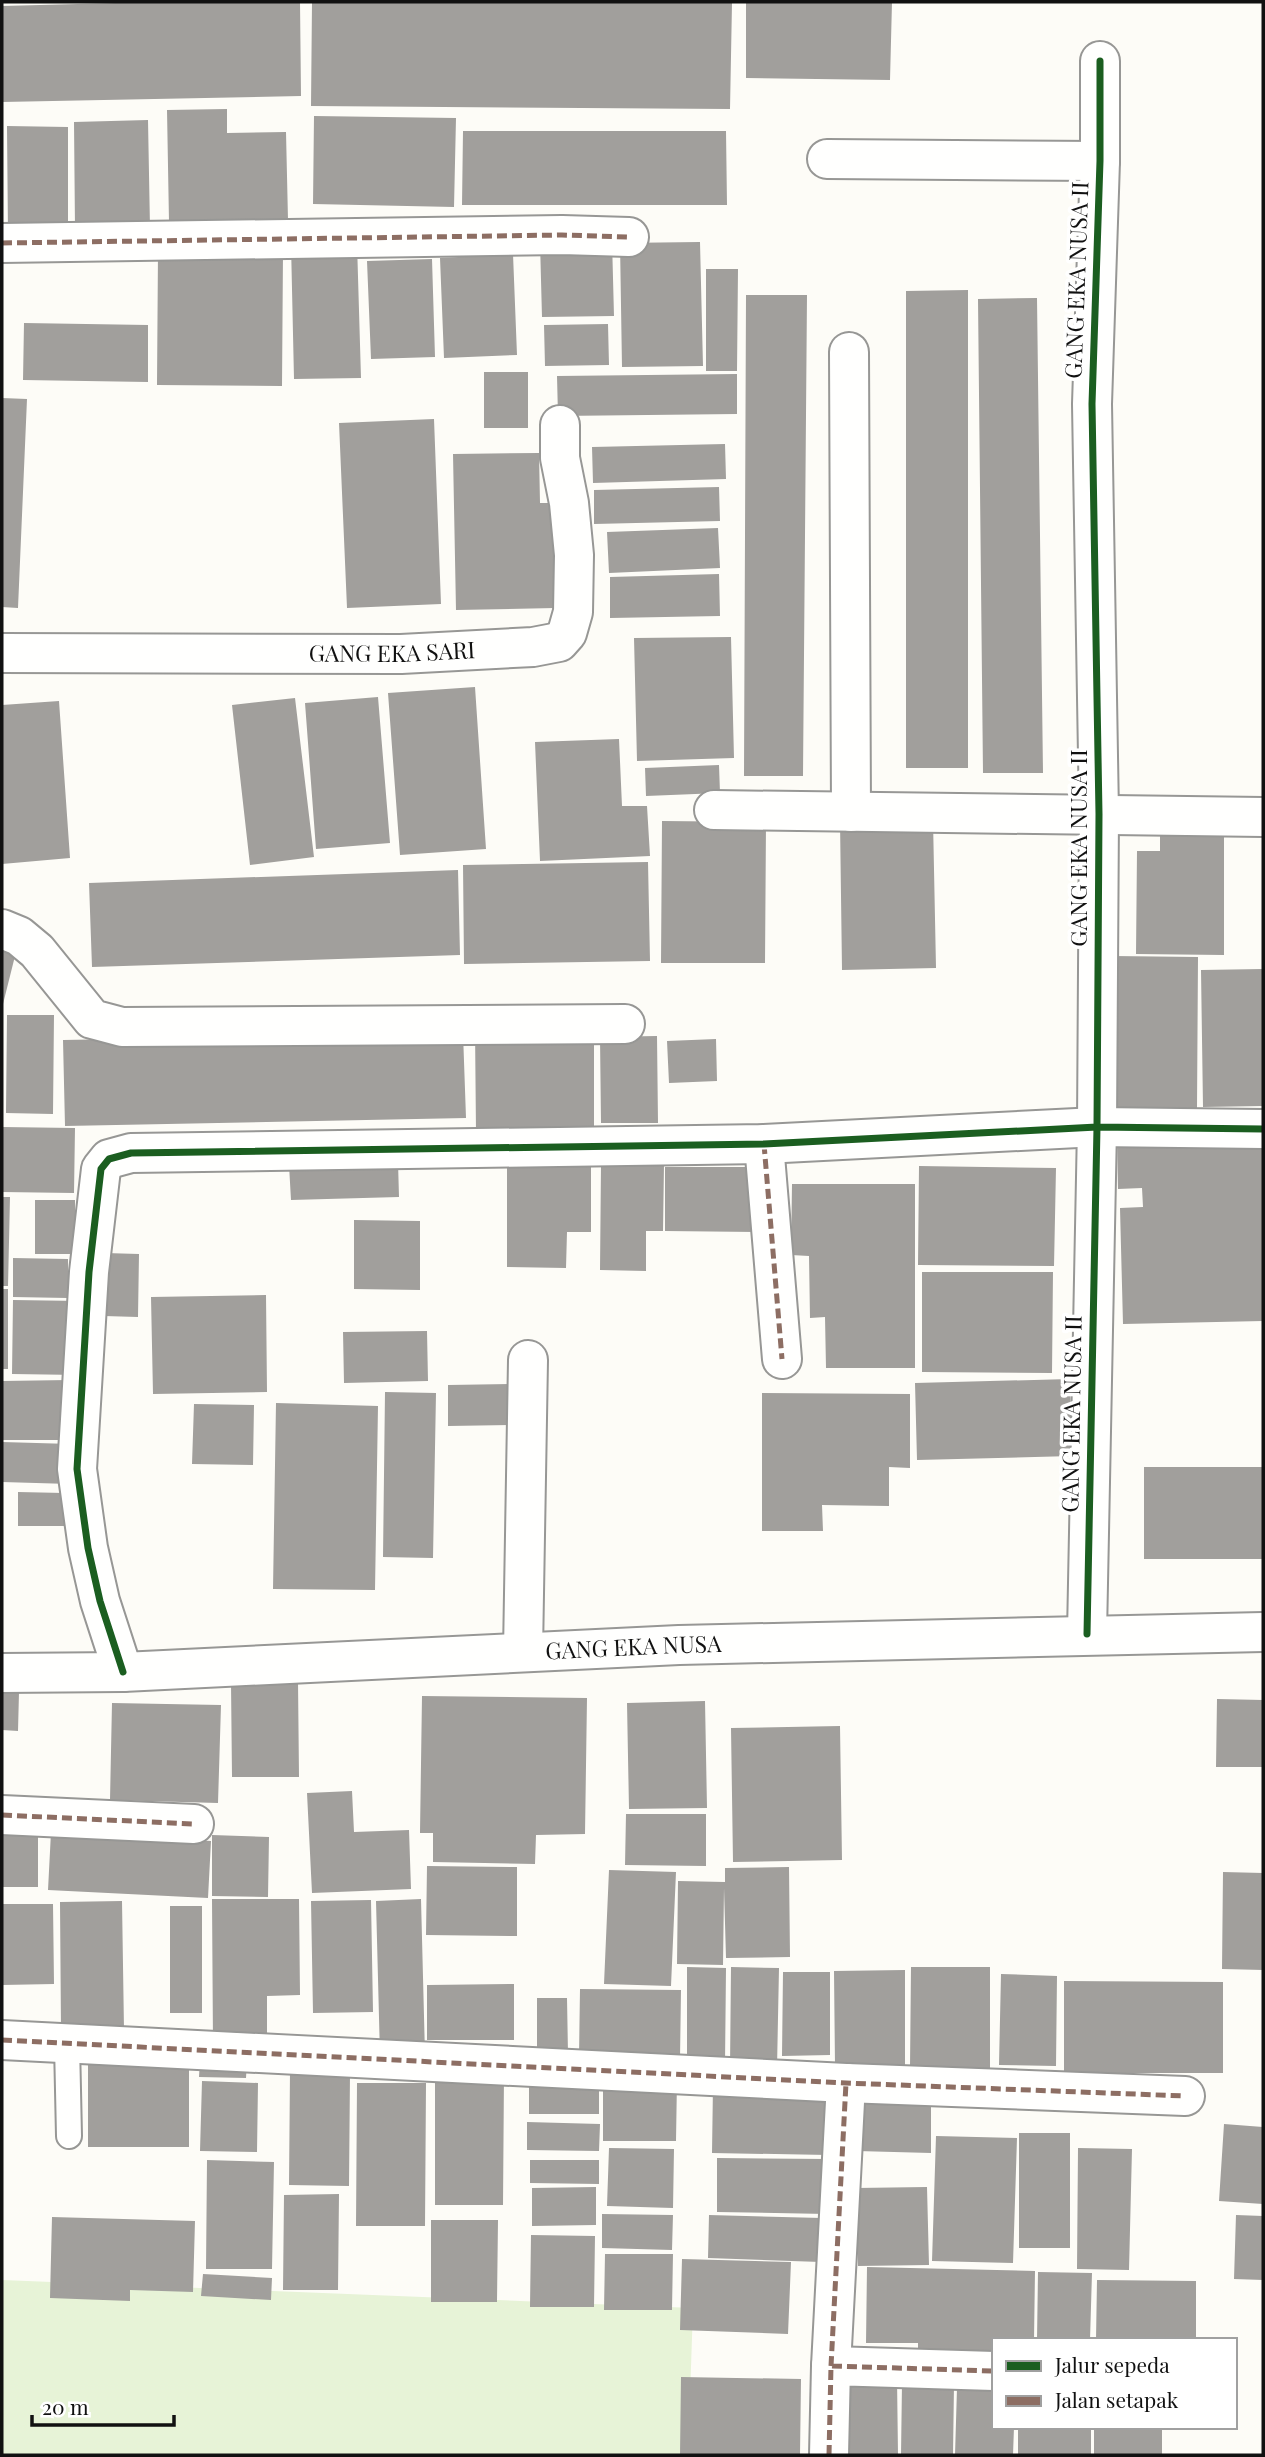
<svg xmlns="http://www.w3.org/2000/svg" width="1265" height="2457" viewBox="0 0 1265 2457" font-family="'Playfair Display',serif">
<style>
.green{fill:#e7f3d7}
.building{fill:#a19f9c}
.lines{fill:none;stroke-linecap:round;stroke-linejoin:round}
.service-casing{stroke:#979795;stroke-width:28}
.minor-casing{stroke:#979795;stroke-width:42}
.service{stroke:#fffffe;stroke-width:24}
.minor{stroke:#fffffe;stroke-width:38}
.quiet{stroke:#8d6e63;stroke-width:5;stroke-dasharray:10 5;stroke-linecap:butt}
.cycleway-casing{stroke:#fff;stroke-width:11}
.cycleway{stroke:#1b5e20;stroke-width:7}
.labels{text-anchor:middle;stroke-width:7;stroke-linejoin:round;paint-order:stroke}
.street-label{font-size:23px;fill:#111;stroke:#fff}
</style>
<rect width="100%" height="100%" fill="#fdfcf7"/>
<!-- green -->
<path class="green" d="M2,2280L693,2308L688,2455H2Z"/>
<!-- building -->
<path class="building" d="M153,2H300L301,96L2,102V6Z
M312,2L732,3L730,109L311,106Z
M746,2H892L890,80L746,78Z
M227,109V133L286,132L288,220L169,222L167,110Z
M314,116L456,118L454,207L313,204Z
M148,120L150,228L75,229L74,122Z
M7,126L68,127V236H8Z
M463,131H726L727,205H462Z
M612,240L614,316L542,317L540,242Z
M700,242L703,366L622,367L620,243Z
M357,243L361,378L294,379L291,244Z
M158,251L283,252L282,386L157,385Z
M513,254L517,355L444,358L440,258Z
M432,259L435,357L371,359L367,261Z
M706,269H738L737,371H706Z
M968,290V768H906V291Z
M746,295H807L803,776H744Z
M1037,298L1043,773H983L978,299Z
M24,323L148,325V382L23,380Z
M608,324L609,365L545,366L544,325Z
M484,372H528V428H484Z
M737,374V414L558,416L557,376Z
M2,398L27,399L18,608L2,607Z
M434,419L441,604L347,608L339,423Z
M725,444L726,479L593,483L592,447Z
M539,453L540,503H553L555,608L456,610L453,454Z
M719,487L720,521L594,524V490Z
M718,528L720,568L609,573L607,532Z
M719,574L720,616L610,618V577Z
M731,637L734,758L637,761L634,638Z
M475,687L486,849L400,855L388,693Z
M378,697L390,843L316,849L305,703Z
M295,698L314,857L250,865L232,705Z
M59,701L70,858L2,864V705Z
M619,739L622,806H647L650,856L540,861L535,742Z
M719,765L720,793L646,796L645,768Z
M933,820L936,968L842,970L840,821Z
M662,821L766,822L765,963H661Z
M1160,824H1224V955L1136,954L1137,851H1160Z
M648,862L650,961L464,964L463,865Z
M458,870L460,955L92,967L89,883Z
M2,948L16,952L3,1004H2Z
M1113,956L1198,957L1197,1108H1111Z
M1263,969V1106L1203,1107L1201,970Z
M7,1015H54L53,1114L6,1113Z
M594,1027V1132L476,1133L475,1028Z
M463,1033L466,1118L65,1126L63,1040Z
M657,1036L658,1123H601L600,1037Z
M716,1039L717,1081L669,1083L667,1041Z
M2,1127L75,1128L74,1193L2,1192Z
M1263,1135V1321L1123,1324L1120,1208L1143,1207L1142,1188L1118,1189L1117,1138Z
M507,1161H591V1232H567L566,1268L507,1267Z
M398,1162L399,1197L291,1200L289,1165Z
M601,1164H664L663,1231H646V1271L600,1270Z
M919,1166L1056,1168L1054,1266L918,1265Z
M665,1167H757L756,1232L665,1231Z
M792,1184H915V1368H826L825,1317L810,1318L809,1256L791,1255Z
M2,1197H10L8,1286H2Z
M35,1200H75V1254H35Z
M354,1220L420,1221V1290L354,1289Z
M105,1253L139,1254L138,1317L104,1316Z
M13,1258L68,1259V1298L13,1297Z
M922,1272H1053L1052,1373L922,1372Z
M2,1289H8V1369H2Z
M266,1295L267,1392L153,1394L151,1297Z
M13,1300L80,1301L79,1375L12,1374Z
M427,1331L428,1381L344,1383L343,1332Z
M1070,1379L1072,1456L917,1460L915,1383Z
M69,1380L68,1440H2V1381Z
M518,1384V1425L448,1426V1385Z
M385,1392L436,1393L433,1558L383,1557Z
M762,1393L910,1394V1468L889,1467V1506L822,1505L823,1531H762Z
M276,1403L378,1406L375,1590L273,1589Z
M194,1404L254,1405L253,1465L192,1464Z
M2,1442L71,1444L70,1484L2,1482Z
M1144,1467H1263V1559H1144Z
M18,1492L64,1493V1526H18Z
M298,1681L299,1777H232L231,1683Z
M2,1692H19L18,1731L2,1730Z
M422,1696L587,1698L585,1834L536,1835L535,1864L433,1862V1833H420Z
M1217,1699L1263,1700V1767H1216Z
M705,1701L707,1808L629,1809L627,1703Z
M112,1703L221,1705L218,1803L110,1800Z
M840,1726L842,1860L733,1862L731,1728Z
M352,1791L354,1832L409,1830L411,1889L312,1893L307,1793Z
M626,1814H706V1866L625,1865Z
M2,1828H38V1887H2Z
M51,1832L211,1841L208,1898L48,1890Z
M212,1835L269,1837L268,1897L212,1896Z
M427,1866L517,1867V1936L426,1935Z
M789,1867L790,1957L726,1958L724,1888L723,1965L677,1964L678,1881L725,1882V1868Z
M609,1870L676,1872L671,1986L604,1984Z
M1223,1872L1263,1873V1970L1222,1969Z
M212,1899H299L300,1995L267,1996V2044H213Z
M421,1899L425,2055L380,2056L376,1901Z
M371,1900L373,2012L313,2013L311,1901Z
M122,1901L124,2030H61L60,1902Z
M2,1904H53L54,1984L2,1985Z
M170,1906H202V2013H170Z
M687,1967L726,1968L725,2064H687Z
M731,1967L779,1968L777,2068H730Z
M911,1967H990V2069L910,2068Z
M905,1970V2065L835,2066L834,1971Z
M783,1972H830V2055L782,2056Z
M1001,1974L1057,1976L1056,2066L999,2065Z
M1064,1981L1223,1982V2073H1064Z
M514,1984V2040H427V1985Z
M580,1989L681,1990L680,2059L579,2057Z
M537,1998H567L568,2054L537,2053Z
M200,2059L247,2060L246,2078L199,2077Z
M189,2060V2147H88V2061Z
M290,2071L350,2073L349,2186L289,2185Z
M435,2073H504L503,2205H435Z
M529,2074H599V2114H529Z
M603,2078L677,2079L676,2141H603Z
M202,2081L258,2083L257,2152L200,2151Z
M357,2083H426L425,2226H356Z
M713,2085L829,2087L828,2155L712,2153Z
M859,2090L931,2092V2153L857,2151Z
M527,2122L600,2124L599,2151L527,2150Z
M1224,2124L1263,2127V2204L1219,2201Z
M1019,2133H1070V2248H1019Z
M936,2136L1017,2138L1013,2263L932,2261Z
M609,2148L674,2149L673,2208L607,2206Z
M1078,2148L1132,2149L1129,2270L1077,2269Z
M717,2158L828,2159L827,2214L717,2212Z
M207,2160L274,2162L272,2269H206Z
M530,2160H599V2184L530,2183Z
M596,2187V2225L532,2226V2188Z
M927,2187L929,2265L858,2266L856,2188Z
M339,2194L338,2290H283L284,2195Z
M602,2214L673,2215L672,2250L602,2248Z
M709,2215L822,2218L821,2262L708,2258Z
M1236,2215L1263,2216V2280L1234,2279Z
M52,2217L195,2221L193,2292L130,2290V2301L50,2298Z
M431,2220H498L497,2302H431Z
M531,2235L595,2236L594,2307H530Z
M605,2254H673L672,2310H604Z
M682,2259L791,2262L788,2334L680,2330Z
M867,2267L1035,2271L1034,2340H994V2366L918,2365V2343H866Z
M1038,2272L1092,2273L1090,2340H1037Z
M203,2274L272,2278L271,2300L201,2296Z
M1097,2280L1196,2281V2340H1096Z
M681,2377L801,2379L800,2455H680Z
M897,2378L898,2455H834V2379Z
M902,2383L954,2384L953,2455H901Z
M957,2388H994V2427H1014L1013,2455H955Z
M1018,2427H1091V2455H1018Z
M1094,2427H1162V2455H1094Z"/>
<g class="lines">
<!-- service casing -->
<g class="service-casing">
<path id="service" d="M67,2044L69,2136"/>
</g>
<!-- minor casing -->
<g class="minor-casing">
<g id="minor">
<path d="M827,159L1100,161"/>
<path d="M2,243L562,235L629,237"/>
<path d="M849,352L851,812"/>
<path id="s1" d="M2,653L401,654L533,647L559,642L567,633L573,612L574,555L569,503L560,458V425"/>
<path d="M714,810L1263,817"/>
<path d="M2,929L19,936L37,951L92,1019L122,1027L625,1024"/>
<path d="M764,1144L782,1359"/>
<path d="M1087,1634L1097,1127L1099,814L1092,404L1100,161V61"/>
<path d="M523,1652L528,1360"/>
<path d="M123,1672L100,1601L88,1548L77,1469L89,1272L101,1169L109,1159L131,1153L764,1144L1097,1127L1263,1129"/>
<path id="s2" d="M2,1673L123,1672L679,1645L1263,1632"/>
<path d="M2,1815L194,1824"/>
<path d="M2,2040L846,2083L1185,2096"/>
<path d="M831,2366L846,2083"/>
<path d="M829,2455L831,2366L994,2371"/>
</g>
</g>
<!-- service -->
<use href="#service" class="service"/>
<!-- minor -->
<use href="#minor" class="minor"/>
<!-- quiet -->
<path class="quiet" d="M2,243L562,235L629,237
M764,1144L782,1359
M2,1815L194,1824
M2,2040L846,2083L1185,2096
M831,2366L846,2083
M829,2455L831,2366L994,2371"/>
<!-- cycleway casing -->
<g class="cycleway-casing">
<path id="cycleway" d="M1087,1634L1097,1127L1099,814L1092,404L1100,161V61
M123,1672L100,1601L88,1548L77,1469L89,1272L101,1169L109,1159L131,1153L764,1144L1097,1127L1263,1129"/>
</g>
<!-- cycleway -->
<use href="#cycleway" class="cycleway"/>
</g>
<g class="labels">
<!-- street labels -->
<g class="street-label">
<text transform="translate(1077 280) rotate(-88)" y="8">GANG EKA NUSA II</text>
<text dy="8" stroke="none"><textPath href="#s1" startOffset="390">GANG EKA SARI</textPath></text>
<text transform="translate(1079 848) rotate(-90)" y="8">GANG EKA NUSA II</text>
<text transform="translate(1072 1414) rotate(-89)" y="8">GANG EKA NUSA II</text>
<text dy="8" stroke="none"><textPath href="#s2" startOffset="632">GANG EKA NUSA</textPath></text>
</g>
</g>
<!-- border -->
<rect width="1265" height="2457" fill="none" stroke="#111111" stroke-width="7"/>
<!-- legend -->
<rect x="992" y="2338" width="245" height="91" fill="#ffffff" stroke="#a0a0a0" stroke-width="2"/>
<rect x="1006" y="2361" width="35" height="10" fill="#1b5e20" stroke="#a0a0a0" stroke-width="2"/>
<text x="1055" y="2373" font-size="21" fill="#111111">Jalur sepeda</text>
<rect x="1006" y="2396" width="35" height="10" fill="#8d6e63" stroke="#a0a0a0" stroke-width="2"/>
<text x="1055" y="2408" font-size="21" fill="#111111">Jalan setapak</text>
<!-- scale -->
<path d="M32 2415v10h142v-10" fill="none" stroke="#111111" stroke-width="3.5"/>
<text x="42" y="2415" font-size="21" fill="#111111" stroke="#ffffff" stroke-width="5" paint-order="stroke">20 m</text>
</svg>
